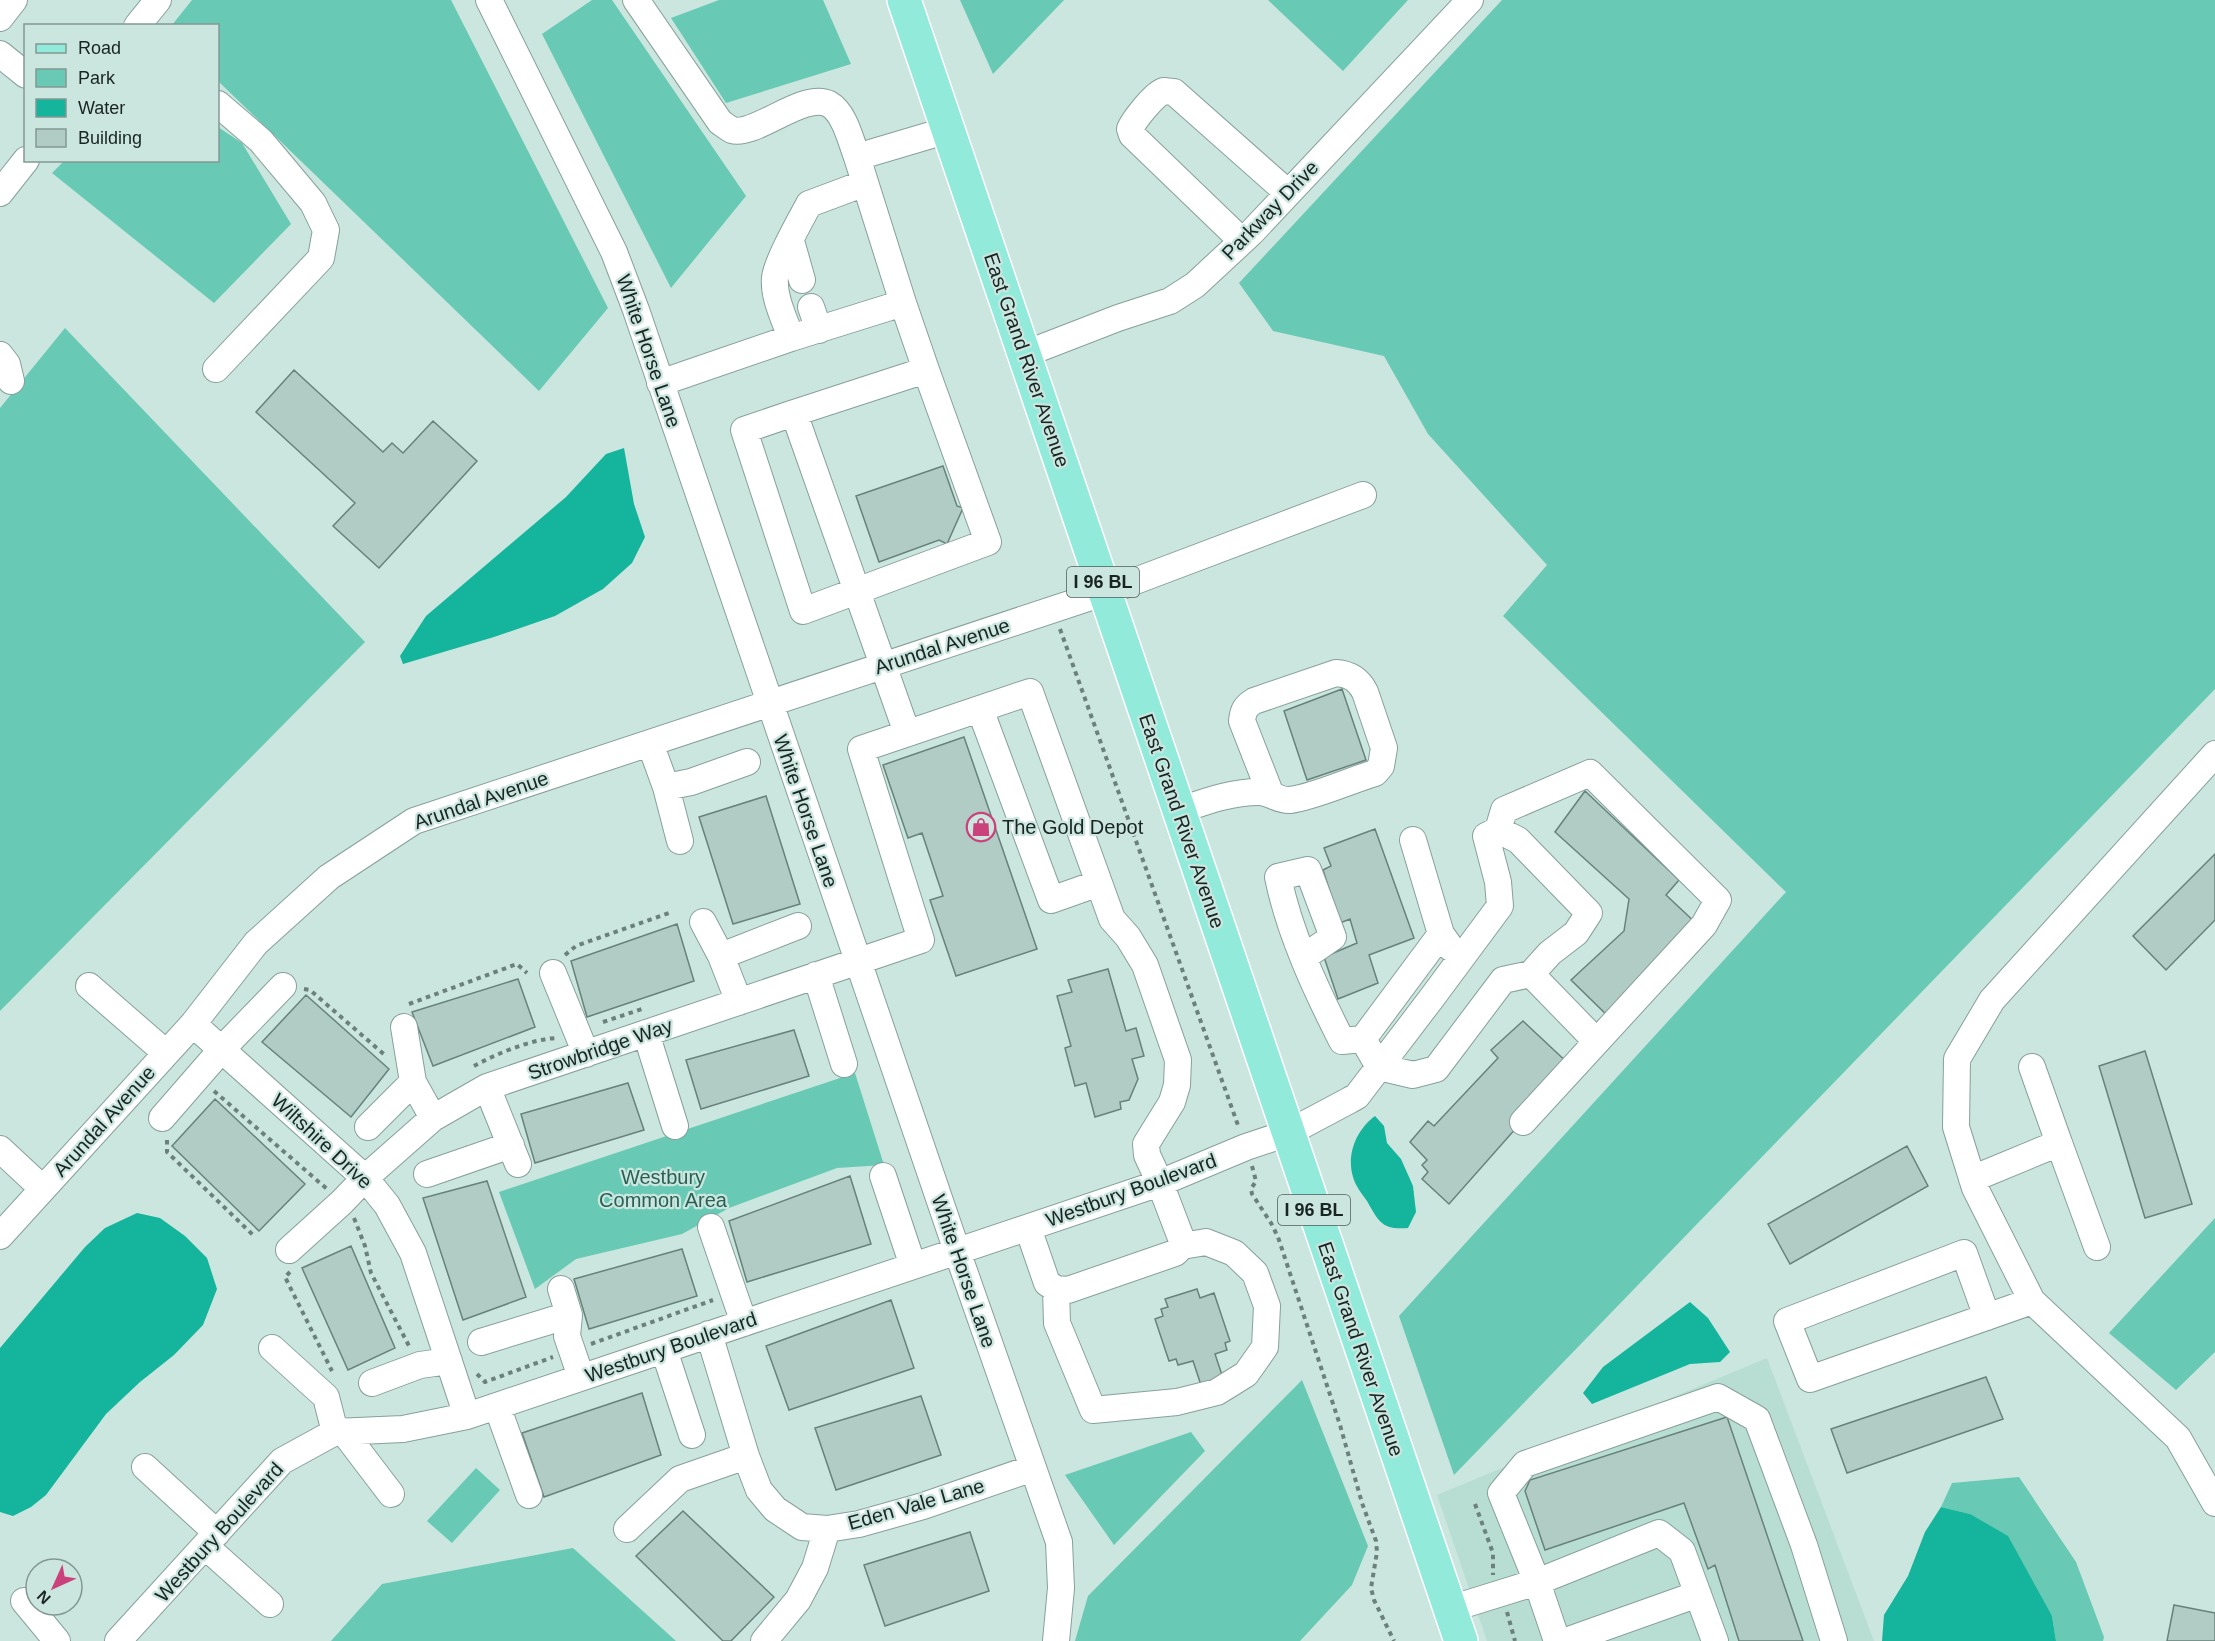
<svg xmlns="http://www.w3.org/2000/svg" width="2215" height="1641" viewBox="0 0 2215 1641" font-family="Arial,sans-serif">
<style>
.built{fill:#b8ded4}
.green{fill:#68c9b4}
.water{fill:#15b49c}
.building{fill:#b0ccc4;stroke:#68827b;stroke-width:1.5}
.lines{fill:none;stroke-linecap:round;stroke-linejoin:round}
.minor-casing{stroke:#86a19a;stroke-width:28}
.major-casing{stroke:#fff;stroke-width:36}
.path{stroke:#6d807b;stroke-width:4;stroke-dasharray:4.5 4.5;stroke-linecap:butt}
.minor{stroke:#fff;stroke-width:26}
.major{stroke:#92ebda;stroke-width:33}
.labels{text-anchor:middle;stroke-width:4.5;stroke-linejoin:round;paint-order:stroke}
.shield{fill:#cae6df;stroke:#4f5e5b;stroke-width:1.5}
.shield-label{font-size:18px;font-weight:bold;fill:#1a2422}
.street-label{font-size:20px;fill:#1a2422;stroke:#cae6df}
.poi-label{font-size:20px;fill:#1a2422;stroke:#cae6df;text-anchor:start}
.park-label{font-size:20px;fill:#296055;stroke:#cae6df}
</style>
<rect width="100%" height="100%" fill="#cae6df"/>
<!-- built -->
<path class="built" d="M1767,1358L1874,1641H1487L1437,1495Z"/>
<!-- green -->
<path class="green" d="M192,0H451L608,308L539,391L218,81V26L172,25Z
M592,0H612L746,196L671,288L542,34Z
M719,0H823L851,64L726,103L671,18Z
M960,0H1064L993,74Z
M1268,0H1408L1343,71Z
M1502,0H2215V689L1454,1475L1399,1316L1786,892L1503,616L1547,565L1428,434L1384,356L1273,331L1239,283Z
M218,127L242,143L291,224L214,303L52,173L64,161L218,160Z
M65,328L365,642L0,1011V408Z
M855,1073L884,1165L837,1168L729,1208L682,1234L576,1259L535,1289L499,1192Z
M2215,1218V1352L2176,1390L2109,1333Z
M1302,1380L1368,1546L1352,1585L1300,1641H1075L1088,1596Z
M1191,1432L1205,1451L1114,1545L1065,1475Z
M476,1468L500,1490L452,1543L427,1521Z
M2019,1477L2076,1562L2104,1637L2103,1641H2056L2052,1616L1970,1514L1941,1507L1952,1483Z
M573,1548L676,1641H331L382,1584Z"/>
<!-- water -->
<path class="water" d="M624,448L634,504L645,537L632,563L603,589L555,616L494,637L403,664L400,656L426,616L566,497L606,454Z
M1375,1116L1384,1126L1387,1143L1401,1159L1413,1186L1416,1212L1408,1228C1382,1230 1379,1222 1367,1201C1362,1194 1355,1185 1353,1177C1346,1154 1357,1129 1375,1116Z
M137,1213L160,1218L185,1236L207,1258L217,1289L203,1325L174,1355L140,1382L106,1414L46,1495L31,1507L13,1516L0,1512V1348L85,1247L105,1228Z
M1690,1302L1708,1318L1730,1352L1720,1362L1690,1364L1592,1404L1583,1393L1603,1367Z
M1941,1507L1970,1514L2008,1536L2052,1616L2056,1641H1882L1884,1615L1908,1576L1925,1532Z"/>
<!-- building -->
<path class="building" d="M294,370L383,452L392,443L403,453L433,421L477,461L379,568L333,526L355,503L256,412Z
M943,466L957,506L963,508L947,544L939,540L879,562L856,496Z
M1342,689L1366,760L1307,780L1284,711Z
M964,737L1037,949L956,976L930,900L943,896L922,833L908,838L883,765Z
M1585,791L1679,880L1666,895L1699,926L1612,1020L1571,980L1624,931L1629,899L1555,832Z
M766,796L800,904L733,924L699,817Z
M1375,829L1414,938L1369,955L1378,983L1338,999L1324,957L1357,943L1350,919L1340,923L1323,870L1331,866L1324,848Z
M2215,854V920L2166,970L2133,936Z
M677,924L694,981L587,1017L571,961Z
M1108,969L1126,1031L1136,1028L1144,1056L1132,1059L1138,1079L1129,1100L1120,1102L1121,1109L1095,1117L1086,1083L1075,1086L1065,1048L1071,1046L1057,996L1072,992L1068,980Z
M518,979L535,1027L433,1066L412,1012Z
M306,995L389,1069L351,1117L262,1042Z
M1523,1021L1571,1066L1449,1204L1422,1179L1428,1172L1422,1165L1427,1160L1410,1142L1428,1121L1434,1126L1498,1058L1491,1050Z
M794,1030L809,1076L701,1109L686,1060Z
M2145,1051L2192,1204L2145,1218L2099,1066Z
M628,1083L644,1130L535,1163L521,1114Z
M215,1099L305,1184L259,1231L172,1146Z
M1907,1146L1928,1186L1790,1264L1768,1224Z
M850,1176L871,1244L747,1282L729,1221Z
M487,1181L526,1297L463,1320L423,1198Z
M351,1246L395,1348L348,1370L302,1268Z
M682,1249L697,1296L589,1329L574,1279Z
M1197,1289L1200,1298L1214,1293L1230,1341L1225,1343L1227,1350L1215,1354L1223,1378L1201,1385L1193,1361L1178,1365L1176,1359L1169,1361L1155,1319L1163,1316L1161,1309L1168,1307L1165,1299Z
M891,1300L914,1368L789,1410L766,1346Z
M1986,1377L2003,1419L1847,1473L1831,1429Z
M642,1393L661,1455L544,1497L522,1433Z
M921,1396L941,1455L836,1490L815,1428Z
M1727,1417L1803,1641H1739L1715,1565L1708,1569L1684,1503L1545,1550L1525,1491L1530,1480Z
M683,1511L774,1597L731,1641H723L636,1556Z
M970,1532L989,1591L885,1626L864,1565Z
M2174,1605L2215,1613V1641H2167Z"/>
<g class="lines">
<!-- minor casing -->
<g class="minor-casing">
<path id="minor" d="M489,0L614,252L636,310L957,1251L1059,1542L1061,1588L1056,1641
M636,0L720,122C723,124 728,128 732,130C755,137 804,91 829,104C845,113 851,142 857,157
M0,18L14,0
M137,26L158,0
M0,54L26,75
M865,183L809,204C801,219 776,263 775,278C773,297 785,320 791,338L903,303L857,157L948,130
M0,193L26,160
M791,241L802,280
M1242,241L1132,135L1130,129C1134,120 1155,93 1164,91C1164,91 1173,92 1174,92L1288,193
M903,303L926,370
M811,307L819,330
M1025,354L1118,318L1170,301L1195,285L1251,233L1470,0
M0,355L7,364L11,381
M216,369L321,258L326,230L313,203L261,141L218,104
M660,383L791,338
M794,413L744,430L803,611L988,542L926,370L794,413L907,733
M980,709L1051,900L1099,883
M650,743L666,787L691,782L747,762
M2215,754L1992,1000L1957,1059L1956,1127L1975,1188L2032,1301L2178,1438L2215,1503
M666,787L680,841
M1178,811C1204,802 1230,792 1259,792C1270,792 1279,801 1290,800C1314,797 1351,780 1375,773L1381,766L1384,748L1365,692C1359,680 1350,674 1336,673L1254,701C1246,706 1243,710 1242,721L1271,795
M1498,830L1504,810L1590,773L1718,900L1704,925L1523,1122
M1413,840L1441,934L1451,948
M703,922L721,956
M1304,957L1333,937L1308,870L1278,877C1289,932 1316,990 1342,1041L1363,1039
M553,973L586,1054
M1531,974L1596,1041
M816,975L844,1064
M89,986L166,1053
M739,1002L721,956L798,926
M193,1024L365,1178L387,1205L413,1253L467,1416
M404,1027L413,1082
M646,1033L675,1126
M2032,1067L2059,1143
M487,1087L518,1164
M162,1118L222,1049L283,986
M368,1127L413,1082L433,1118
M0,1149L43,1189
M427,1174L511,1145
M883,1176L913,1266
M1972,1179L2059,1143L2097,1247
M711,1227L744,1323
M0,1236L193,1024L256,943L329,877L414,821L1106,592L1363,495
M289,1250L342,1202L365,1178L433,1118L487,1087L921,940L861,749L1030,692L1112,919L1128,937L1145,965L1178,1060L1177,1085L1172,1102L1146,1144L1147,1155L1160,1183L1181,1238L1182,1246L1175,1253L1068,1290L1056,1289L1047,1283L1028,1228
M561,1289L569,1315L567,1336L581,1377
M1056,1289L1057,1323L1093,1410L1177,1402L1217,1392L1246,1374L1265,1347L1267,1306L1255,1273L1234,1253L1206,1242L1182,1246
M1987,1317L1964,1253L1787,1321L1810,1379L2032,1301
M709,1334L746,1456L759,1490L775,1509L802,1527L827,1529L859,1524L923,1506L1033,1468
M481,1342L569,1315
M272,1348L326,1397L335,1432
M664,1350L692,1435
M372,1383L420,1365L449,1361
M497,1406L529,1495
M343,1431L391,1494
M145,1467L217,1533
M627,1529L680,1479L746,1456
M205,1546L270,1604
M24,1601L57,1641
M1450,1609L1537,1582L1557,1641
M118,1641L282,1461L335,1432L403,1429L467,1416L1160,1183L1246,1147L1288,1133L1350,1100L1357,1096L1431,999L1500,906L1498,882L1486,836L1498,830L1518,840L1589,913L1576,933L1550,953L1531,974L1503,980L1436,1069L1413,1075L1379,1067L1363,1039L1441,934
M764,1641L798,1600L815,1568L827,1529
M1566,1641L1698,1594
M1715,1641L1682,1551L1659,1533L1537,1582L1501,1493L1525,1464L1718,1397L1757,1419L1804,1545L1834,1641"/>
</g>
<!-- major casing -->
<g class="major-casing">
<path id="major" d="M904,0L1461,1641"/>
</g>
<!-- path -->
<path class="path" d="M1060,629L1239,1128
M565,955L576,946L669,913
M304,989L310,990L386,1056
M409,1004L517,964L527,973
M603,1022L642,1009
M474,1066C496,1054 531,1039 557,1038
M214,1091L327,1189
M167,1140V1152L254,1236
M1252,1166L1256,1181L1251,1189L1252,1194L1271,1223L1278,1237L1340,1425L1362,1503L1376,1541L1377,1552L1371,1588L1374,1600L1394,1641
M354,1218L365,1246L371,1273L409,1346
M290,1272L285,1277L332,1371
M591,1344L713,1300
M477,1374L485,1382L553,1357
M1475,1504L1493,1553V1575
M1507,1612L1515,1641"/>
<!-- minor -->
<use href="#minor" class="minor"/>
<!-- major -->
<use href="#major" class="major"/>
</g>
<!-- icons -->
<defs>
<g id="shop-ring" transform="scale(1.5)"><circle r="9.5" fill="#cae6df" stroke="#ca417c" stroke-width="1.5"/><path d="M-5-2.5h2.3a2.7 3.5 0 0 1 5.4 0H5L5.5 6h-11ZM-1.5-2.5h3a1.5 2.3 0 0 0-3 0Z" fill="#ca417c"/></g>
</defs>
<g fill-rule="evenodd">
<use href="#shop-ring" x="981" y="827"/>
</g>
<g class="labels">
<!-- shield labels -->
<g class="shield">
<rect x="1067" y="567" width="72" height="30" rx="4.5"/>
<rect x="1278" y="1195" width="72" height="30" rx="4.5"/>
</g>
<g class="shield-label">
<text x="1103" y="588">I 96 BL</text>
<text x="1314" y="1216">I 96 BL</text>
</g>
<!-- street labels -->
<g class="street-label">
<text transform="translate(1270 210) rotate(-46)" y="7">Parkway Drive</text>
<text transform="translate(649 351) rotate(71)" y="7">White Horse Lane</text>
<text transform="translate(1027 360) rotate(71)" y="7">East Grand River Avenue</text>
<text transform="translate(942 646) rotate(-18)" y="7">Arundal Avenue</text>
<text transform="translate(481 800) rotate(-19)" y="7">Arundal Avenue</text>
<text transform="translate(806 811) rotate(71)" y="7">White Horse Lane</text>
<text transform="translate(1182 821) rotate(71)" y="7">East Grand River Avenue</text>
<text transform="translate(600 1049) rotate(-19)" y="7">Strowbridge Way</text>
<text transform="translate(104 1121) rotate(-48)" y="7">Arundal Avenue</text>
<text transform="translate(322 1141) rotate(43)" y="7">Wiltshire Drive</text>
<text transform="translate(1131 1190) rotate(-20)" y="7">Westbury Boulevard</text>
<text transform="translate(964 1271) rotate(71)" y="7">White Horse Lane</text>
<text transform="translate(671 1347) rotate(-19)" y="7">Westbury Boulevard</text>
<text transform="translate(1361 1349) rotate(71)" y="7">East Grand River Avenue</text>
<text transform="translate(916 1504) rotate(-16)" y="7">Eden Vale Lane</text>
<text transform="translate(219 1532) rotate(-48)" y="7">Westbury Boulevard</text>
</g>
<!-- poi labels -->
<g class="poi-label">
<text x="1002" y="834">The Gold Depot</text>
</g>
<!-- park labels -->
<g class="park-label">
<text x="663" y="1184">Westbury<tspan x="663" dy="23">Common Area</tspan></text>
</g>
</g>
<!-- legend -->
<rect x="24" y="24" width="195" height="138" fill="#cae6df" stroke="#849893" stroke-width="1.5"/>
<rect x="36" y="44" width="30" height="9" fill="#92ebda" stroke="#849893" stroke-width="1.5"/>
<text x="78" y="54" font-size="18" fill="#1a2422">Road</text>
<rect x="36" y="69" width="30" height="18" fill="#68c9b4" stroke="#849893" stroke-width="1.5"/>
<text x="78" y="84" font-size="18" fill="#1a2422">Park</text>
<rect x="36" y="99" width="30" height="18" fill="#15b49c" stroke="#849893" stroke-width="1.5"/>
<text x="78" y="114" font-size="18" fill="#1a2422">Water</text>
<rect x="36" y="129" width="30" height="18" fill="#b0ccc4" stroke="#849893" stroke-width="1.5"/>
<text x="78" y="144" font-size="18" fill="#1a2422">Building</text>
<!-- north arrow -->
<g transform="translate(54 1587) rotate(225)"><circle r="28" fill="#cae6df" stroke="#849893" stroke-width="1.5"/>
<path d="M0-4.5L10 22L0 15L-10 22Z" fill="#ca417c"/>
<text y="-9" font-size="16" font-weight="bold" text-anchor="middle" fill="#1a2422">N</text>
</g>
</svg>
